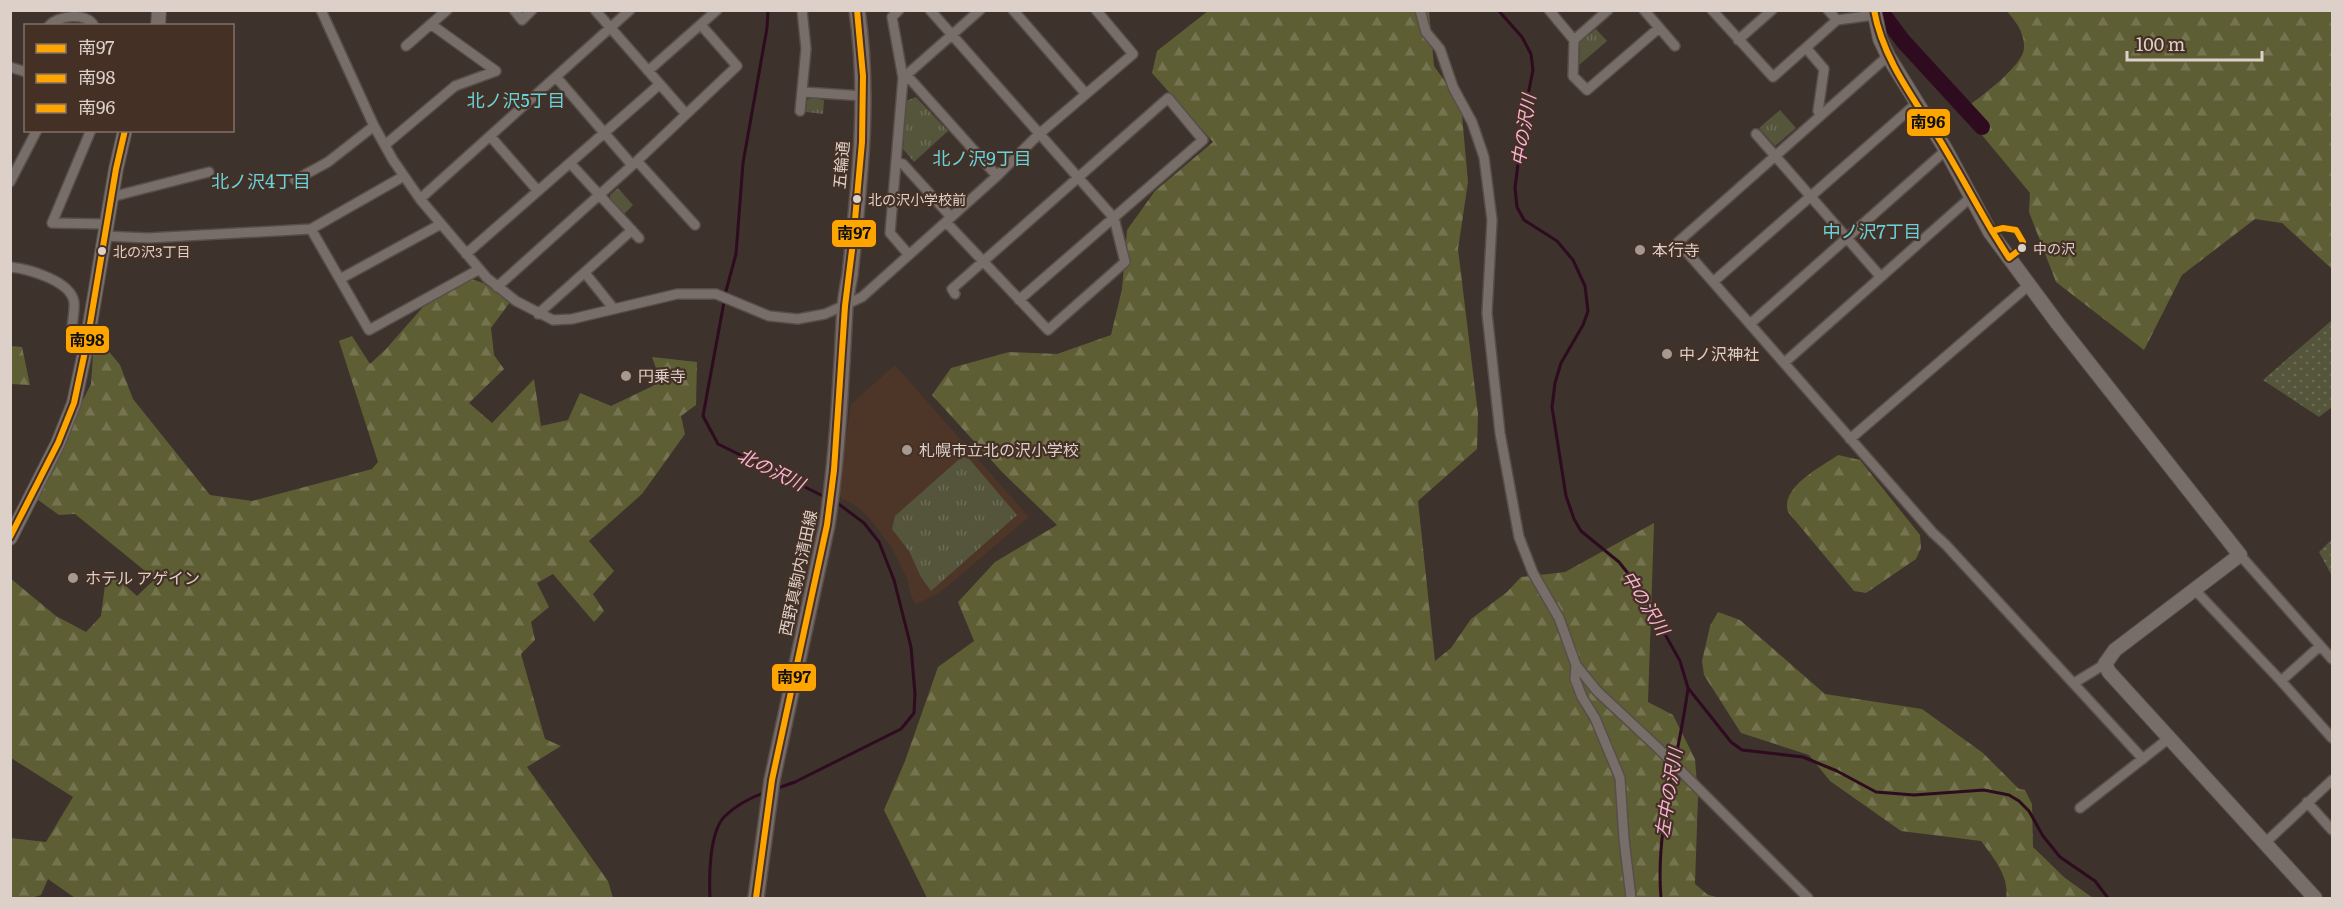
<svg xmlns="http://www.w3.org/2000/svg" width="2343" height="909" viewBox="0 0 2343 909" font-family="Literata,'Noto Sans JP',serif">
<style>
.built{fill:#4d3528}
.grass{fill:url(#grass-dots)}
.forest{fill:url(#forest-firs)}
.park{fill:url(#park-tufts)}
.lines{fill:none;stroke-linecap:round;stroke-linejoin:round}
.stream{stroke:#2e0b1f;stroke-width:3}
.river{stroke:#2e0b1f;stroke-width:16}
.street-casing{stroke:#584e49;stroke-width:12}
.secondary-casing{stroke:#584e49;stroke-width:16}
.primary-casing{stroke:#584e49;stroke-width:18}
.street{stroke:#776e69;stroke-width:9}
.secondary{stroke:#776e69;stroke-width:14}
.primary{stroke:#796c68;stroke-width:15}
.bus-1-casing{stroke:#443025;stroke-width:10}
.bus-2-casing{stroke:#443025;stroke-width:10}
.bus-3-casing{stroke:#443025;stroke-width:10}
.bus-1{stroke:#ffa500;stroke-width:6}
.bus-2{stroke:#ffa500;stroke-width:6}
.bus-3{stroke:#ffa500;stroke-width:6}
.bus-dot{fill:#ddd0c9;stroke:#443025;stroke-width:2}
.poi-dot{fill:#a59992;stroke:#443025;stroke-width:2}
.labels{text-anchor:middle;stroke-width:4.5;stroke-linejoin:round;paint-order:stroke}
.bus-label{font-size:14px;fill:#ddd0c9;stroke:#443025;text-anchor:start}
.street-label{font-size:16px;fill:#ddd0c9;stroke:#443025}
.poi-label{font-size:16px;fill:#ddd0c9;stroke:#443025;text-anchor:start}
.neighbourhood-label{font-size:18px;fill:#66d2dd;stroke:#443025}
.water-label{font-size:18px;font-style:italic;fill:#fbb1d6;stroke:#443025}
.line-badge{stroke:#443025;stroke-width:2}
.pale-badge-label{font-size:16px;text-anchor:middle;font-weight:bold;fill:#111}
</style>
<defs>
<pattern id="grass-dots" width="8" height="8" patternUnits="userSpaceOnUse" patternTransform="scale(1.5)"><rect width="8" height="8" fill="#55553c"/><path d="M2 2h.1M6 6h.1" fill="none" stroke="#6d6c57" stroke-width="1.8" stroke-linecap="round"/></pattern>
<pattern id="forest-firs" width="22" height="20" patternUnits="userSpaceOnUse" patternTransform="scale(1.5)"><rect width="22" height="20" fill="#5e5e35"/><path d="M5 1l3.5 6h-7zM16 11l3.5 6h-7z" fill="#757451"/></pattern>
<pattern id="park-tufts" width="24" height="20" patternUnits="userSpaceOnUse" patternTransform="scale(1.5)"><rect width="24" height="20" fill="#55553c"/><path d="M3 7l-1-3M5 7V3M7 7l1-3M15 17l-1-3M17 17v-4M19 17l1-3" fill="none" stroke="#6d6c57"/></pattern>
</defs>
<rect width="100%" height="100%" fill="#3d322c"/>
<!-- built -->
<path class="built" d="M895,365L1029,517L942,591L916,605L911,596L907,579L892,548L870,519L856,506L838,496L851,404Z"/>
<!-- grass -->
<path class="grass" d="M2332,320V407L2319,417L2263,380Z
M2332,539V576L2319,552Z"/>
<!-- forest -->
<path class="forest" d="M1208,11H1429L1434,66L1461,104L1468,182L1458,249L1478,414L1477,449L1418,501L1435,661L1451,648L1471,619L1507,592L1521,577L1565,572L1654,523L1648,702L1673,715L1695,759L1698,796L1695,884L1708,895L1721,898H927L884,810L905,761L938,667L974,641L958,602L995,562L1057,525L1002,472L932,395L951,368L1009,352L1057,354L1111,335L1122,289L1127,230L1155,191L1213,142L1152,73L1157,51Z
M2007,11H2332V269L2282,223L2255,219L2182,275L2144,350L2056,282L2029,212L2030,193L1962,111C1977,99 2023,67 2024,48C2025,33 2016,22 2007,11Z
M469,278L483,283L510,302L491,328L494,355L504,369L469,403L492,423L534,379L541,426L568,420L580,393L611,406L661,382L652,357L697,362L696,405L681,416L685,434L642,494L589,541L614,571L593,594L604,611L594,622L553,574L537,583L549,607L531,622L535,640L521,654L545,739L561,746L527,767L608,881L613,898H75L48,879L41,895L31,898H11V838L46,842L73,797L11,758L10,578L56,616L86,632L101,616L107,569L137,596L155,579L75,514L59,515L34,497L91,384L93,354L102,343L120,365L133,399L210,495L252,501L372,469L378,462L339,341L352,336L370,364L386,349L423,307Z
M11,346L22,347L30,385L11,384Z
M1838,455L1860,460L1920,535L1921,548L1916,559L1866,593L1854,591L1788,512C1780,487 1821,467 1838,455Z
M1718,612L1740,620L1825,694L1922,709L1983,753L2019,789L2025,790L2032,804L2033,847L2065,878L2093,898H2006C2010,877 1993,857 1981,841L1901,831L1830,781L1809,755L1741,733L1704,675L1702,661L1710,626Z"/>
<!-- park -->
<path class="park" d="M1596,29L1607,41L1579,65L1580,42Z
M916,97L948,131L914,162L903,149L906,101Z
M811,98L824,100L823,114L806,112L807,100Z
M1780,110L1796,128L1775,146L1759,128Z
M618,188L633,205L624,214L610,199V195Z
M965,454L1017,515L931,591L921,577L909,551L892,529L895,516Z"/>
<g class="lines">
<!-- stream -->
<path class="stream" d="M768,10L767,28L743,163L736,254L726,291L703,416L718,444L825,497
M1498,10L1522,37L1531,54L1533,70L1524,115L1515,188L1517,207L1524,220L1557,241L1573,260L1585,286L1588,311L1583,325L1561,363L1555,383L1552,407L1566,496L1574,519L1581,531L1619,562L1638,586L1680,661L1688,688L1731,742L1742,750L1803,757L1837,771L1876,792L1914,795L1984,790L2009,795L2019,801L2029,811L2043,836L2060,857L2095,881L2108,898
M775,789L795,782L901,729L914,713L915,694L911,647L894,580L879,542L864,523L836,502
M710,898C709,877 709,832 725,816C736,805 752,797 766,792
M1661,898C1655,826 1679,759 1688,688"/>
<!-- river -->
<path class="river" d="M1880,10L1903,41L1982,127"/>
<!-- street casing -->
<g class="street-casing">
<path id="street" d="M321,10L374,126L393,160L420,199L487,278L516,301L553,320L572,319L677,294H716L769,316L798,319L825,314L845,305L862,297L997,176L1038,135L1133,54L1096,10
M514,10L522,20L532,10
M595,10L686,114
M899,10L892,17L903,78L890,233L909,255
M930,10L1114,218L1125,262L1048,330L946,222
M1013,10L1086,94
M1420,10L1426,32L1440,49L1453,87L1472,122L1484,157L1492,220L1487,313L1500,433L1519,537L1533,573L1559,618L1576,665L1597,691L1657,747L1808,898
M1549,10L1574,40
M1608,10L1574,40L1573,76L1587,90L1659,28
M1644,10L1675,46
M1712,10L1773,77L1837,20
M1828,10L1837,20L1874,15
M49,26C57,15 88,12 94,26
M1738,40L1772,10
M406,46L447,10
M1807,49L1824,69L1818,111L1821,115
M1888,56L1678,242L1933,533L1946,545L2143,759
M10,67L26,72
M648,71L717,10
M557,78L632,165
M903,78L911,80L997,176
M903,78L980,10
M803,92L864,96
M800,111L806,49L802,10
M91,130L52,223L106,224
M1756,134L1880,276
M490,136L538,191
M385,145L455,86L496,71L432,25
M637,161L695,225
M896,162L903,164L951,217
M570,163L639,238
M295,180L328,162L374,126
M10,182L37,130
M111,197L209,172
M420,199L630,10
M311,229L369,330L478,270
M104,236L148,238L311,229L404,176
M466,254L660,84
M10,267C29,269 71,281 74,302C75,314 71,329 70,341L87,342
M585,273L614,309
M340,279L441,224
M1713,282L1917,103
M497,287L637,161L737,66L701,25
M955,294L952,289L1168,98L1203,140L1019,300
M538,314L632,230
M1750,324L1946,150
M1784,363L1971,197
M1850,439L2029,285
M2240,555L2332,659
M2194,589L2281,681L2320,646
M1576,665L1575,679L1582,697L1595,718L1620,778L1624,839L1631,898
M2281,681L2332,738
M2074,683L2105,664
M2307,802L2332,830
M2080,808L2168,739
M2265,843L2332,780"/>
</g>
<!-- secondary casing -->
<g class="secondary-casing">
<path id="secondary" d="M1874,10L1880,39L1888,56L1946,150L1990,232L2058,324L2240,555L2115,650L2105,664L2109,672L2315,898
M158,26L159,10
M10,538L58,443L74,403L87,342L116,169L125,130"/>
</g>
<!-- primary casing -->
<g class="primary-casing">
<path id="primary" d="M756,898L772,780L827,525C838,452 841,380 845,306C846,296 848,285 850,275C859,187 870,98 857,10"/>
</g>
<!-- street -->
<use href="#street" class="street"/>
<!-- secondary -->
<use href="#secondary" class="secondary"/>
<!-- primary -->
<use href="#primary" class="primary"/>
<!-- bus-1 casing -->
<g class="bus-1-casing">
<path id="bus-1" d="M756,898L772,780L827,525L834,470L845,306L853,242L862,142L863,76L857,10"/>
</g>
<!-- bus-2 casing -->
<g class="bus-2-casing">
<path id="bus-2" d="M10,537L58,443L74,403L87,342L116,169L125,130"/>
</g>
<!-- bus-3 casing -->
<g class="bus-3-casing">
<path id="bus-3" d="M1874,10C1883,60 1915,100 1941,142C1959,172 1975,202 1992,231
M2003,228L2016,230L2023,242L2022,248L2009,258L1992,231Z"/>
</g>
<!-- bus-1 -->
<use href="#bus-1" class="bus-1"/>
<!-- bus-2 -->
<use href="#bus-2" class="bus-2"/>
<!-- bus-3 -->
<use href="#bus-3" class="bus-3"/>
</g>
<!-- markers -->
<g class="bus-dot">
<circle cx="857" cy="199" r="5"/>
<circle cx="2022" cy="248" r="5"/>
<circle cx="102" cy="251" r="5"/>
</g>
<g class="poi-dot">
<circle cx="1640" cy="250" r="6"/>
<circle cx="1667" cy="354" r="6"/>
<circle cx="626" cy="376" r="6"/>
<circle cx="907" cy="450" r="6"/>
<circle cx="73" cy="578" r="6"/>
</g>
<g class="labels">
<!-- bus labels -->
<g class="bus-label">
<text x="868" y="205">北の沢小学校前</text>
<text x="2033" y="254">中の沢</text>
<text x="113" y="257">北の沢3丁目</text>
</g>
<!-- street labels -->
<g class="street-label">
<text transform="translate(841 165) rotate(-85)" y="6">五輪通</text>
<text transform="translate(798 573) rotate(-78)" y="6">西野真駒内清田線</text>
</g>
<!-- poi labels -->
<g class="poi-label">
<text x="1652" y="256">本行寺</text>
<text x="1679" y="360">中ノ沢神社</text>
<text x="638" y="382">円乗寺</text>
<text x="919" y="456">札幌市立北の沢小学校</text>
<text x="85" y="584">ホテル アゲイン</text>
</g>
<!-- neighbourhood labels -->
<g class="neighbourhood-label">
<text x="516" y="107">北ノ沢5丁目</text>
<text x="982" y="165">北ノ沢9丁目</text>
<text x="261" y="188">北ノ沢4丁目</text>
<text x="1872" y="238">中ノ沢7丁目</text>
</g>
<!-- water labels -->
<g class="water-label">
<text transform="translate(1524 130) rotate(-81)" y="6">中の沢川</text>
<text transform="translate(771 470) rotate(26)" y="6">北の沢川</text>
<text transform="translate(1645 603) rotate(58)" y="6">中の沢川</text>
<text transform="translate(1669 793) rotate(-81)" y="6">左中の沢川</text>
</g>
</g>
<g class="line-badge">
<rect x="1906" y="108" width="45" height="29" rx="6" fill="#ffa500"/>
<rect x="831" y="219" width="46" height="29" rx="6" fill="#ffa500"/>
<rect x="65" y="325" width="45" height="29" rx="6" fill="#ffa500"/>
<rect x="771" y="663" width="46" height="29" rx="6" fill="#ffa500"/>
</g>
<g class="pale-badge-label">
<text x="1928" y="128">南96</text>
<text x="854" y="239">南97</text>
<text x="87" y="346">南98</text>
<text x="794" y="683">南97</text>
</g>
<!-- border -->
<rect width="2343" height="909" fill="none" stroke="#ddd0c9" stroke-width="24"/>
<!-- legend -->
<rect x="24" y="24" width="210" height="108" fill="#443025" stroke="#817067" stroke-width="1.5"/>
<rect x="36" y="44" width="30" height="9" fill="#ffa500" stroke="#817067" stroke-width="1.5"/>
<text x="78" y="54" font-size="18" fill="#ddd0c9">南97</text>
<rect x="36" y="74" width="30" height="9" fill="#ffa500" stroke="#817067" stroke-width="1.5"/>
<text x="78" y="84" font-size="18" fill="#ddd0c9">南98</text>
<rect x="36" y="104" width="30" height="9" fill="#ffa500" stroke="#817067" stroke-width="1.5"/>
<text x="78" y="114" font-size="18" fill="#ddd0c9">南96</text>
<!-- scale -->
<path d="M2127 51v9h135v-9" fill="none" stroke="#ddd0c9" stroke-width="3"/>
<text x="2136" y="51" font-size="18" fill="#ddd0c9" stroke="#443025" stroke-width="4.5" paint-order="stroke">100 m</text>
</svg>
